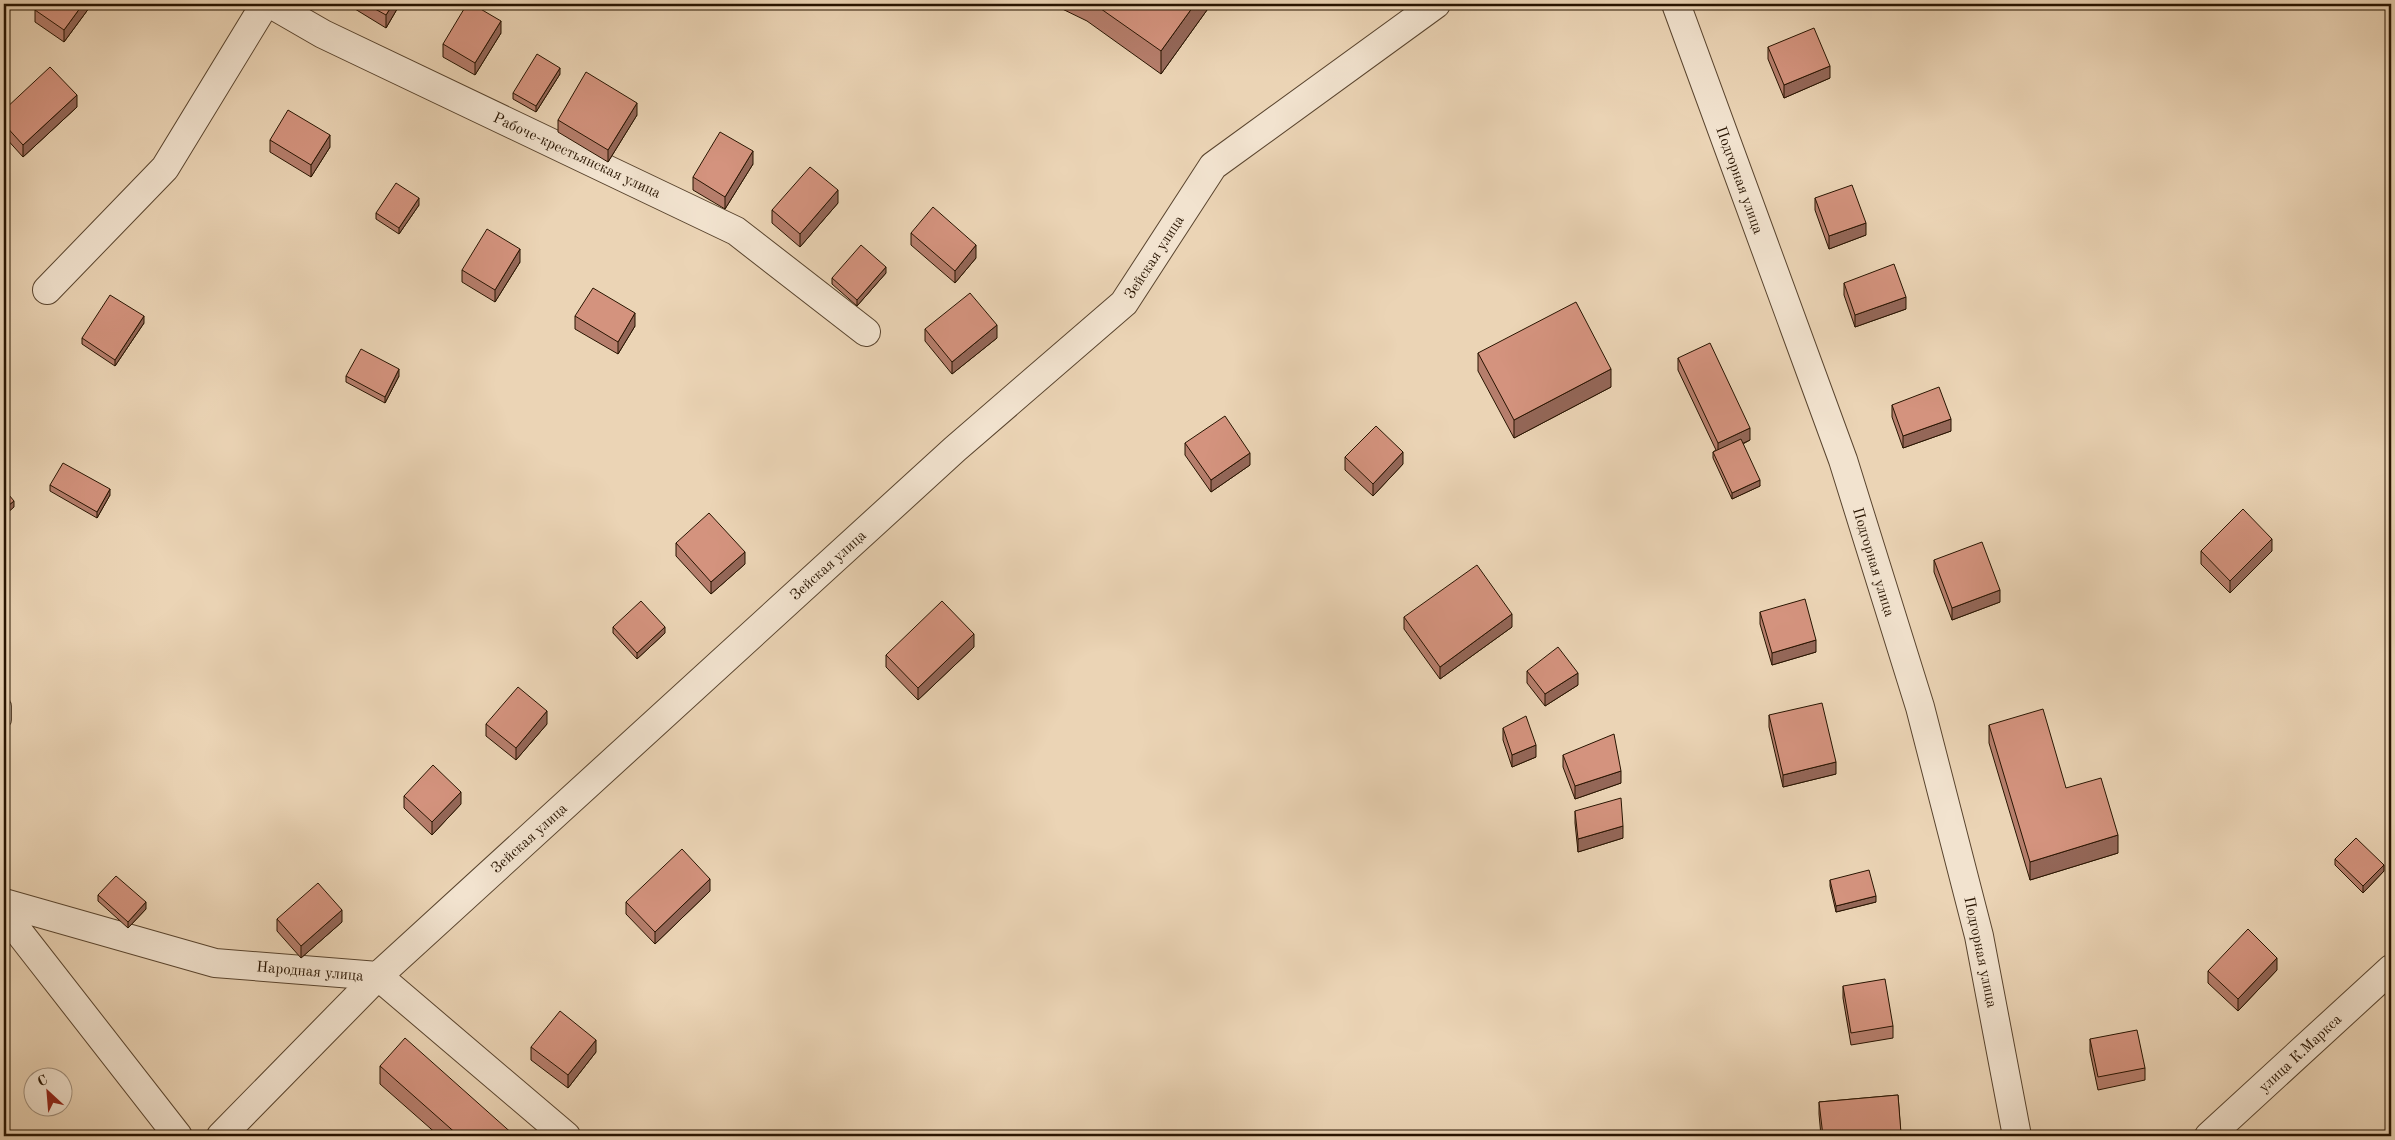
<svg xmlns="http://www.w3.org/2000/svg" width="2395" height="1140" viewBox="0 0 2395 1140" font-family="'Old Standard TT',serif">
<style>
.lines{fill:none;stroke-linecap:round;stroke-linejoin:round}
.service-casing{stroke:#59442e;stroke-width:16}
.minor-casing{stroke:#59442e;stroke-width:30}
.service{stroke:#f2e3cf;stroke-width:14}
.minor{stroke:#f2e3cf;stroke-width:28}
.wall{fill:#b67e6c;stroke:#281401}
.shaded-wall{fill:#946758;stroke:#281401}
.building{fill:#d4937e;stroke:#281401}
.labels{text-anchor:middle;stroke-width:4;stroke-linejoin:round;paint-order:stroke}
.street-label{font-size:15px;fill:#281401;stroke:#f2e3cf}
</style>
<rect width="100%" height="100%" fill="#ebd4b5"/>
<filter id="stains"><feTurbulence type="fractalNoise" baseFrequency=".004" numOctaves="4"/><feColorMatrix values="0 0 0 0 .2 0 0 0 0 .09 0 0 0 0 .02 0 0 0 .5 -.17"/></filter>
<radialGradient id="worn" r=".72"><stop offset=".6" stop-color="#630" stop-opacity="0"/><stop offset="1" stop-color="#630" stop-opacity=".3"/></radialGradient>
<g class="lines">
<!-- service casing -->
<g class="service-casing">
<path id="service" d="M4,706V720"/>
</g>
<!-- minor casing -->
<g class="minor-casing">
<path id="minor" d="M271,4L323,34L736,231L866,332
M1676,4L1843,460L1920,707L1979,936L2017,1136
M47,290L165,168L265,4
M4,903L215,963L378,976L566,1136
M4,913L178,1136
M221,1136L378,976L955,449L1124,303L1213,166L1436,4
M2209,1136L2391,969"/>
</g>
<!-- service -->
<use href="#service" class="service"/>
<!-- minor -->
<use href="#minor" class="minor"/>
</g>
<!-- wall -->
<path class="wall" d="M92,4L64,42L35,22V10Z
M355,4H400L386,28L355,9Z
M1052,4H1207V10L1161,74L1087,21Z
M501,33L475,75L443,57V44Z
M1768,47L1830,78L1784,98L1768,59Z
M560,74L536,112L513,99V93Z
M77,107L23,157L4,136V110Z
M637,115L608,162L558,132V120Z
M270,140L330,147L311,177L270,152Z
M753,164L725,209L693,190V177Z
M1815,198L1866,235L1829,249L1815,210Z
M838,203L800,247L772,223V210Z
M419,205L399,234L376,219V213Z
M911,233L976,258L955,283L911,245Z
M520,262L495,302L462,282V270Z
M886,273L857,306L832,284V278Z
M1844,283L1906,309L1855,327L1844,295Z
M575,316L635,326L618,354L575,329Z
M144,323L115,366L82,344V338Z
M925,329L997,338L952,374L925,341Z
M1478,353L1611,387L1514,438L1478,371Z
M1678,358L1750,440L1743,444L1760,486L1732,499L1713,458V452L1716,450L1678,370Z
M346,376H399L385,403L346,382Z
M1892,405L1951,431L1903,448L1892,417Z
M1185,443L1250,465L1211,492L1185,455Z
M1345,457L1403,464L1373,496L1345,470Z
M50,485L110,495L97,518L50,491Z
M676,543L745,564L711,594L676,556Z
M2201,551H2272L2230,593L2201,564Z
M1934,560L2000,602L1952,620L1934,572Z
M1760,612L1816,652L1772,665L1760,624Z
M1404,617L1512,627L1440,679L1404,629Z
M613,627L665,633L637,659L613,633Z
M974,647L918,700L886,667V655Z
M1527,671L1578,685L1545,706L1527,683Z
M1769,715L1836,774L1783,787L1769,727Z
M486,724H547L516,760L486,736Z
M1989,725L2066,788L2118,853L2030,880L1989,743Z
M1503,728L1536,757L1512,767L1503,740Z
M1563,755L1621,783L1575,799L1563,767Z
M404,796L461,804L432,835L404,808Z
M1575,811L1623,838L1578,852L1575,823Z
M2335,859L2384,871L2363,893L2335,865Z
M1830,880L1876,902L1836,912L1830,886Z
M710,891L655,944L626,914V902Z
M98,895L146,909L128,928L98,901Z
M277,919L342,922L301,958L277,931Z
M2277,970L2238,1011L2208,983V971Z
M1843,986L1893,1026V1038L1851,1045L1843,998Z
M2090,1039L2145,1068V1080L2098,1090L2090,1052Z
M531,1047L596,1052L568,1088L531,1060Z
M380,1066L515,1136H439L380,1084Z
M1898,1095L1901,1136H1821L1819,1114V1102Z"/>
<!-- shaded-wall -->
<path class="shaded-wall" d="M83,4H92L64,42V30Z
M393,4H400L386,28V15Z
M1195,4H1207V10L1161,74V51Z
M501,21V33L475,75V63Z
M1830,66V78L1784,98V85Z
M560,68V74L536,112V106Z
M77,95V107L23,157V145Z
M637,103V115L608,162V150Z
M330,135V147L311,177V165Z
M753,151V164L725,209V197Z
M838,190V203L800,247V234Z
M419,198V205L399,234V228Z
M1866,223V235L1829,249V236Z
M976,245V258L955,283V271Z
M520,249V262L495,302V290Z
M886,267V273L857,306V300Z
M1906,297V309L1855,327V315Z
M635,313V326L618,354V342Z
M144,316V323L115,366V360Z
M997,325V338L952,374V362Z
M399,369V376L385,403V397Z
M1611,369V387L1514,438V420Z
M1951,419V431L1903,448V436Z
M1750,428V440L1718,455V443Z
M1403,452V464L1373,496V484Z
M1250,453V465L1211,492V480Z
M1760,480V486L1732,499V493Z
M110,489V495L97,518V512Z
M14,501V507L4,516V509Z
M2272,539V551L2230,593V581Z
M745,552V564L711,594V582Z
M2000,590V602L1952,620V608Z
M1512,614V627L1440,679V667Z
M665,627V633L637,659V653Z
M974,634V647L918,700V688Z
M1816,640V652L1772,665V653Z
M1578,673V685L1545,706V694Z
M547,711V724L516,760V748Z
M1536,745V757L1512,767V755Z
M1836,762V774L1783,787V775Z
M1621,771V783L1575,799V786Z
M461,792V804L432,835V822Z
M1623,826V838L1578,852V839Z
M2118,835V853L2030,880V862Z
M2384,865V871L2363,893V886Z
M710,879V891L655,944V932Z
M1876,896V902L1836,912V906Z
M146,902V909L128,928V922Z
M342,910V922L301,958V946Z
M2277,958V970L2238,1011V999Z
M596,1040V1052L568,1088V1075Z"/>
<!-- building -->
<path class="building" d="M40,4H83L64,30L35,10Z
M366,4H393L386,15Z
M467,4H472L501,21L475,63L443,44Z
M1094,4H1195L1161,51Z
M1814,28L1830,66L1784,85L1768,47Z
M537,54L560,68L536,106L513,93Z
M50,67L77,95L23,145L4,124V110Z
M586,72L637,103L608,150L558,120Z
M288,110L330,135L311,165L270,140Z
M720,132L753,151L725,197L693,177Z
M810,167L838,190L800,234L772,210Z
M396,183L419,198L399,228L376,213Z
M1852,185L1866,223L1829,236L1815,198Z
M933,207L976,245L955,271L911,233Z
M487,229L520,249L495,290L462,270Z
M861,245L886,267L857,300L832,278Z
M1894,264L1906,297L1855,315L1844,283Z
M593,288L635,313L618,342L575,316Z
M970,293L997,325L952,362L925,329Z
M110,295L144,316L115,360L82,338Z
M1576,302L1611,369L1514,420L1478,353Z
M1710,343L1750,428L1718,443L1678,358Z
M361,349L399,369L385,397L346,376Z
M1939,387L1951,419L1903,436L1892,405Z
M1225,416L1250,453L1211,480L1185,443Z
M1376,426L1403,452L1373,484L1345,457Z
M1741,439L1760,480L1732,493L1713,452Z
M63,463L110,489L97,512L50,485Z
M4,489L14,501L4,509Z
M2243,509L2272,539L2230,581L2201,551Z
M709,513L745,552L711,582L676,543Z
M1982,542L2000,590L1952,608L1934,560Z
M1477,565L1512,614L1440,667L1404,617Z
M1805,599L1816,640L1772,653L1760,612Z
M641,601L665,627L637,653L613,627Z
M942,601L974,634L918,688L886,655Z
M1558,647L1578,673L1545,694L1527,671Z
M518,687L547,711L516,748L486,724Z
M1822,703L1836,762L1783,775L1769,715Z
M2043,709L2066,788L2101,778L2118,835L2030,862L1989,725Z
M1526,716L1536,745L1512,755L1503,728Z
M1614,734L1621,771L1575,786L1563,755Z
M433,765L461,792L432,822L404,796Z
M1621,798L1623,826L1578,839L1575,811Z
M2356,838L2384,865L2363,886L2335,859Z
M682,849L710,879L655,932L626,902Z
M1869,870L1876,896L1836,906L1830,880Z
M116,876L146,902L128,922L98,895Z
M318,883L342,910L301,946L277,919Z
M2248,929L2277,958L2238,999L2208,971Z
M1885,979L1893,1026L1851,1033L1843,986Z
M560,1011L596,1040L568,1075L531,1047Z
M2137,1030L2145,1068L2098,1077L2090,1039Z
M405,1038L515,1136H459L380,1066Z
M1898,1095L1901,1133L1864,1136H1823L1819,1102Z"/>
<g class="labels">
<!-- street labels -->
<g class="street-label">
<text transform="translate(577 155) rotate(25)" y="5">Рабоче-крестьянская улица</text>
<text transform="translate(1740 180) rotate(70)" y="5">Подгорная улица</text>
<text transform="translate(1154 257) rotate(-57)" y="5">Зейская улица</text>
<text transform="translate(1874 562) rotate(73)" y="5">Подгорная улица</text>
<text transform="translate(828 565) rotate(-42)" y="5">Зейская улица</text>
<text transform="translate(529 838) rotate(-42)" y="5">Зейская улица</text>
<text transform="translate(1981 952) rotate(78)" y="5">Подгорная улица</text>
<text transform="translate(310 971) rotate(5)" y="5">Народная улица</text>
<text transform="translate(2300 1053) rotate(-43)" y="5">улица К.Маркса</text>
</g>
</g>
<!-- margin -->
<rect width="2395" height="1140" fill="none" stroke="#ebd4b5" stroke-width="20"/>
<rect x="5" y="5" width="2385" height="1130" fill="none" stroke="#281401" stroke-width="2.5"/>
<rect x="10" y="10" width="2375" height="1120" fill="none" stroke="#281401"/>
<!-- north arrow -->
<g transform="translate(48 1092) rotate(334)"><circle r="24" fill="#f2e3cf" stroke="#a1907d"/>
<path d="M0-4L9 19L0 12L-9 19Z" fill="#8f2418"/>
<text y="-8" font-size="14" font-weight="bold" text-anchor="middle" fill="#281401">С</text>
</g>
<rect width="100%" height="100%" filter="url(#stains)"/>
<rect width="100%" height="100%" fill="url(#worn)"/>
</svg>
